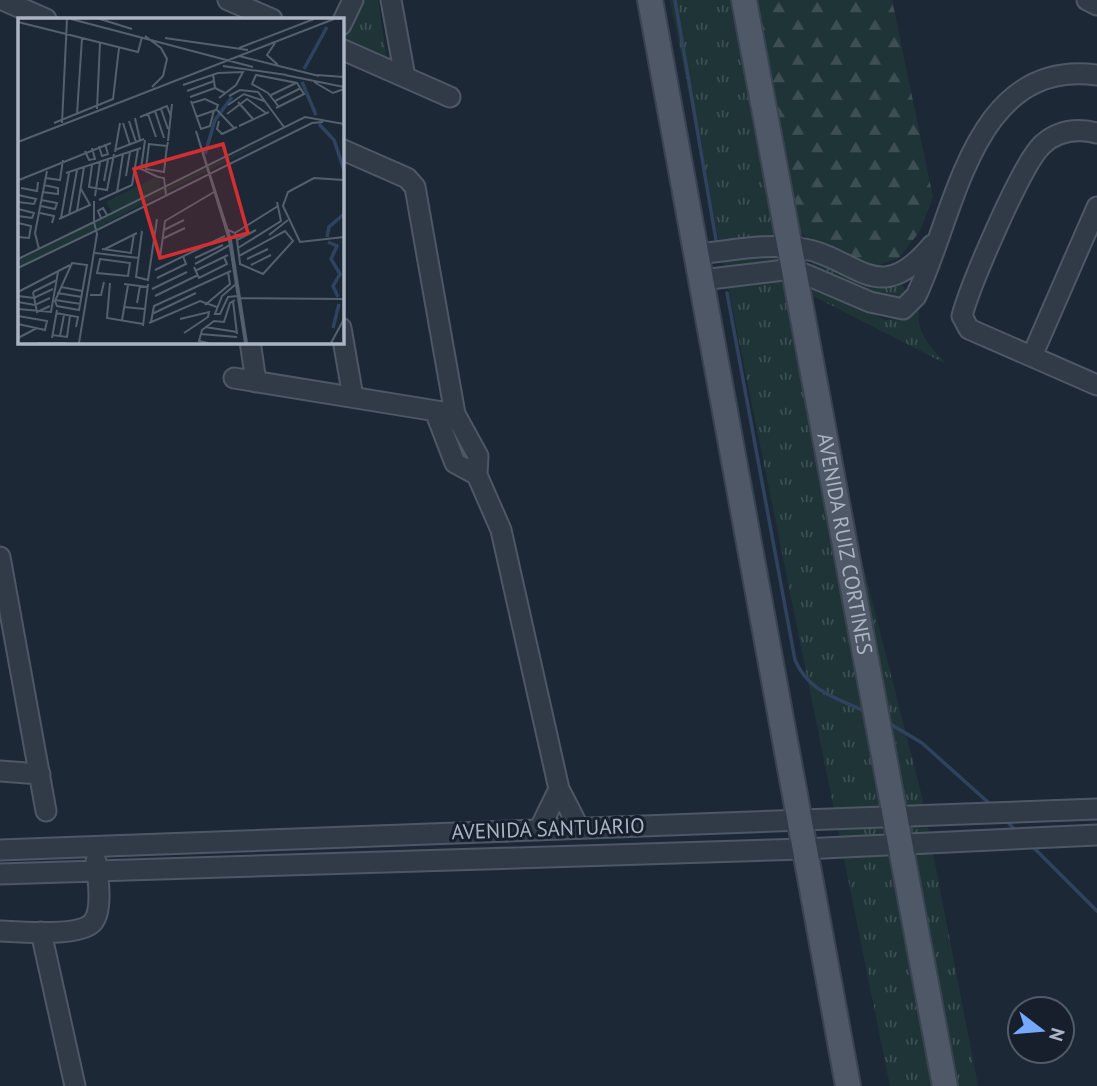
<svg xmlns="http://www.w3.org/2000/svg" width="1097" height="1086" viewBox="0 0 1097 1086" font-family="'PT Sans',sans-serif">
<style>
.grass{fill:url(#grass-tufts)}
.forest{fill:url(#forest-firs)}
.lines{fill:none;stroke-linecap:round;stroke-linejoin:round}
.stream{stroke:#2f435f;stroke-width:3.5}
.minor-casing{stroke:#4e5765;stroke-width:23}
.major-casing{stroke:#3a4350;stroke-width:28}
.minor{stroke:#313a47;stroke-width:19}
.major{stroke:#4e5867;stroke-width:24}
.labels{text-anchor:middle;stroke-width:6;stroke-linejoin:round;paint-order:stroke}
.street-label{font-size:21px;fill:#aab4c4;stroke:#161f2b}
.inset-river{fill:none;stroke:#2f435f;stroke-width:3.5}
.inset-road{fill:none;stroke:#55606f;stroke-width:2}
.view{fill:#d42f30;fill-opacity:0.15;stroke:#d42f30;stroke-width:3.5}
.inset-edge{fill:none;stroke:#aab4c4;stroke-width:3.5}
</style>
<defs>
<pattern id="grass-tufts" width="24" height="20" patternUnits="userSpaceOnUse" patternTransform="scale(1.75)"><rect width="24" height="20" fill="#1f3437"/><path d="M3 7l-1-3M5 7V3M7 7l1-3M15 17l-1-3M17 17v-4M19 17l1-3" fill="none" stroke="#3d4f52"/></pattern>
<pattern id="forest-firs" width="22" height="20" patternUnits="userSpaceOnUse" patternTransform="scale(1.75)"><rect width="22" height="20" fill="#1f3437"/><path d="M5 1l3.5 6h-7zM16 11l3.5 6h-7z" fill="#3d4f52"/></pattern>
</defs>
<rect width="100%" height="100%" fill="#1d2836"/>
<!-- grass -->
<path class="grass" d="M356,0H378L387,60L341,41Z
M670,0H737L785,258L923,801L978,1086H890Z
M814,261L902,284L907,293L898,305L811,267Z
M808,288L886,320L902,318L923,299C910,327 928,344 946,364L805,292Z"/>
<!-- forest -->
<path class="forest" d="M747,0H892L933,197L920,231L899,258L877,266L853,260L809,241L795,225Z"/>
<g class="lines">
<!-- stream -->
<path class="stream" d="M675,0L716,240
M727,293L795,660C809,692 835,697 864,711
M887,722L922,743L990,804
M1005,819L1016,831
M1032,846L1097,911"/>
<!-- minor casing -->
<g class="minor-casing">
<path id="minor" d="M228,0L272,19
M391,0L405,77
M1087,0L1097,5
M5,1L46,19
M341,25L353,0
M341,49L450,97
M1097,133C1077,128 1058,130 1042,145C1021,165 970,286 962,316L969,329L1097,385
M341,149L407,178L415,187L455,414L478,456L477,475L501,530L559,789L579,828
M697,254C730,251 766,243 799,248C857,256 877,311 932,245
M702,280L793,269L870,302L903,309L916,296C956,213 972,58 1097,75
M341,328L353,397
M250,341L256,382
M1032,356L1097,207
M234,378L455,414
M435,411L455,463L477,475
M0,557L46,811
M0,771L40,774
M539,830L559,789
M0,850L1097,809
M0,874L803,849L1097,835
M0,931C19,932 81,937 93,922C103,910 98,876 96,861
M41,932L75,1086"/>
</g>
<!-- major casing -->
<g class="major-casing">
<g id="major">
<path d="M650,0L848,1086"/>
<path id="s1" d="M744,0L945,1086"/>
</g>
</g>
<!-- minor -->
<use href="#minor" class="minor"/>
<!-- major -->
<use href="#major" class="major"/>
</g>
<g class="labels">
<!-- street labels -->
<g class="street-label">
<text dy="7" stroke="none"><textPath href="#s1" startOffset="553">AVENIDA RUIZ CORTINES</textPath></text>
<text transform="translate(548 829) rotate(-2)" y="7">AVENIDA SANTUARIO</text>
</g>
</g>
<!-- overview -->
<g transform="translate(18 18)">
<rect width="326" height="326" fill="#1d2836"/>
<path d="M288,102L79,210L0,250V242Z" fill="#1f3437"/>
<path d="M136,160L143,162L142,170L94,194L88,184Z" fill="#1f3437"/>
<path class="inset-river" d="M286,51L309,9M284,64L298,97M301,106L316,122L326,152M187,136L197,102L214,79M309,219L311,209L326,196M310,224L319,228L313,241L322,256L315,268L320,279M315,310L321,286"/>
<path class="inset-road" d="M53,1L235,49M82,1L114,11M0,4L120,34L124,19M127,18L143,30L149,41L145,58L134,69M147,20L230,32M257,25L249,37L260,47M221,30L296,1M221,38L301,58M205,48L269,57M195,56L197,70L207,75M267,57L326,69M299,57L326,59M296,64L315,75L326,71M165,67L200,55L225,54L218,67L201,80M169,73L196,63M253,77L278,65M211,78L222,72L240,74L266,109M172,79L197,70M173,83L183,111L192,108L196,92M257,83L283,70M220,84L235,101M174,85L187,81L200,87L198,92L178,99M210,87L226,76L246,83M258,90L286,76L279,65L238,57L234,66L250,75L261,89M79,91L82,25M143,91L150,111M199,92L216,110M137,93L146,120M59,96L64,20M130,96L138,119M209,96L229,81L248,95M122,99L149,88L153,99M117,100L122,122M111,103L118,124M201,103L199,111L204,116L219,109M36,105L95,81L101,30M44,105L49,1M105,105L112,127M221,108L251,94M127,122L123,151L140,159M150,123L154,86M0,124L316,1M81,128L84,138L90,136L87,126M149,128L131,126L128,151L146,154L149,128L150,124M97,132L126,121M67,133L71,142L77,141L74,130M97,134L102,105M74,147L71,169L89,172L96,136M48,155L123,130M108,158L112,134M140,159L146,160L148,177M28,160L42,162L45,142M1,162L93,125M326,162L296,160L270,174L265,188L282,224L326,219M86,163L90,142M3,170L19,173L20,164M24,174L40,176V170L26,167M99,174L105,136M0,177L18,181L16,186L0,184M77,178L82,144M81,182L114,167L120,131M23,188L37,191L39,185L23,182M0,191L16,195L14,200L0,198M59,193L66,149M22,195L36,198L34,205M51,197L59,152M43,200L51,155M83,200L80,193L85,190L89,197M41,201L72,187L63,171M0,205L13,208L11,220L0,219M79,212L294,105L305,104M146,212L166,202M210,212L217,215L219,222L222,245V246L245,256L275,223L267,213L221,238M124,213L118,259L130,262L139,201M217,215L260,188M251,217L270,202M144,221L167,210M219,222L238,212M220,230L263,203L259,184M21,231L17,215L29,153M84,231L113,235L116,216M87,231L119,215M77,235L121,240M142,240L147,203L196,174M177,240L205,227M0,241L76,204V183M82,241L112,245L110,258L79,255ZM229,241L250,231M54,245L69,247L61,292L39,288L37,283ZM177,246L212,227M233,247L253,237M176,249L181,260L209,246L206,239M0,250L79,212M137,252L207,218M177,253L210,237M139,260L168,246L165,238M92,265L89,300L125,306M106,266L130,269M218,266L204,278L197,296H202L210,279L220,278M43,269L64,273M134,271L169,254M0,274L52,247M15,274L19,294L32,288M15,274L39,262M39,275L64,279M72,277H83L86,264M0,278L16,280L35,271M137,278L180,257M120,280L119,285L122,268M220,280L326,281M37,282L63,286M215,283L219,316M0,284L17,287L32,280M187,287L212,266L210,254M106,289L127,291M0,291L33,294L40,254M38,295L60,299L58,309M134,296L178,275M0,298L29,303L27,312L0,306M162,301L191,294L190,299L166,315M104,302L110,267M133,304L136,288L213,253M131,305L182,283L199,289M125,308L130,266M187,309L219,314M182,316L219,319M34,317L49,319L52,298M42,318L46,297M0,320L19,310M34,320L39,292M20,325H48M61,325L79,216L76,204L287,99L326,106M190,325L181,323L184,312L196,303L206,304L212,285L217,282M227,325L211,222L178,113L213,222L229,325M313,325L326,301"/>
<path class="view" d="M205,126L230,215L142,240L116,151Z"/>
<rect width="326" height="326" class="inset-edge"/>
</g>
<!-- north arrow -->
<g transform="translate(1041 1030) rotate(106)"><circle r="33" fill="#161f2b" stroke="#515b68" stroke-width="2"/>
<path d="M0-5L12 26L0 18L-12 26Z" fill="#74a9ff"/>
<text y="-10" font-size="19" font-weight="bold" text-anchor="middle" fill="#aab4c4">N</text>
</g>
</svg>
